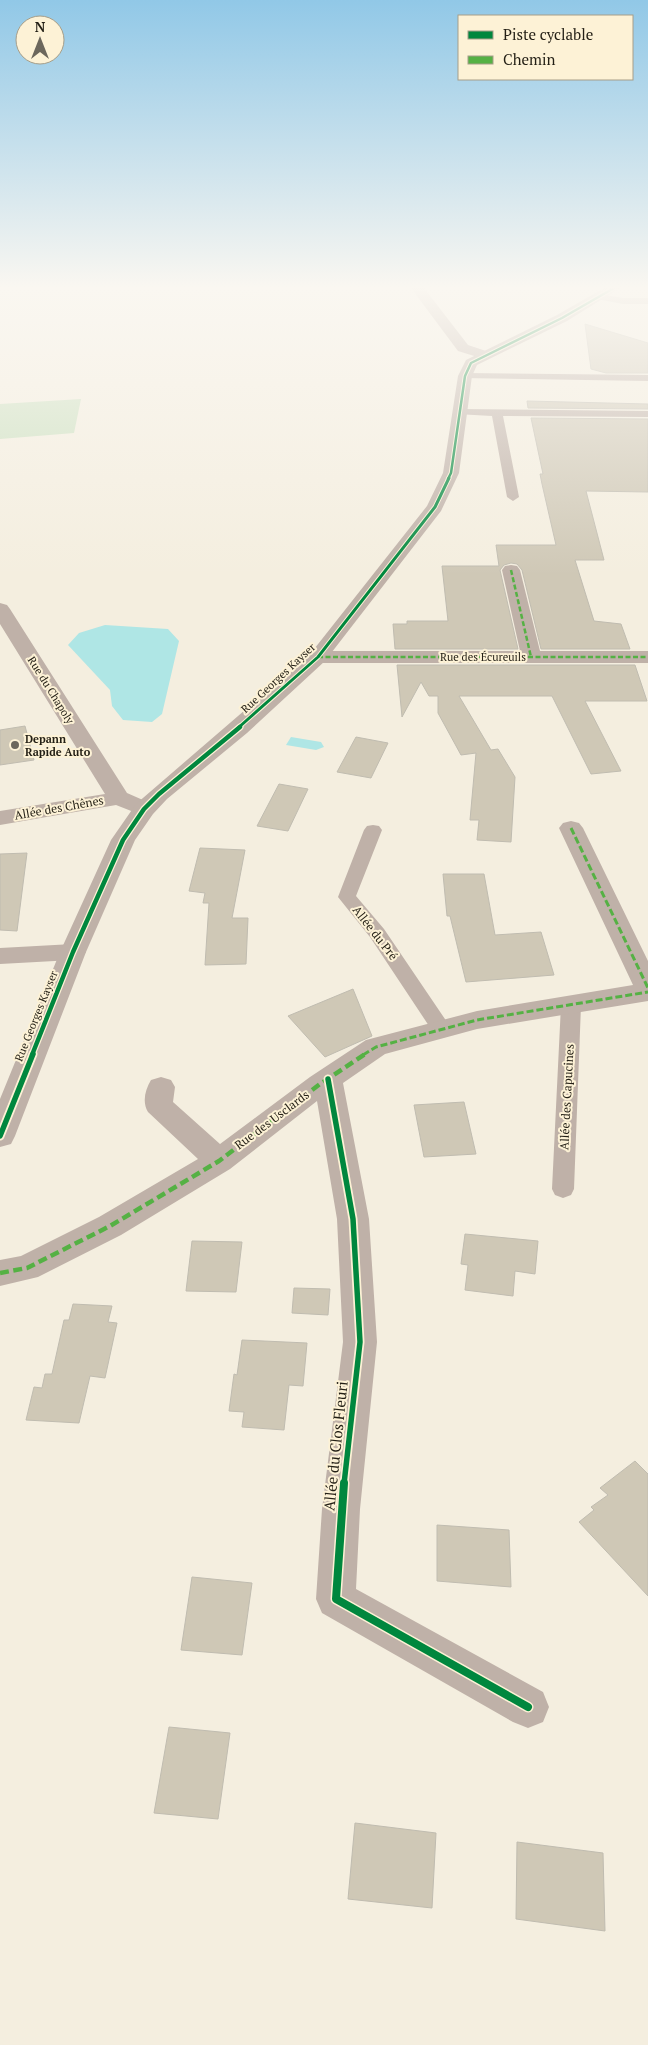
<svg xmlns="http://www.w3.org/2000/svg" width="648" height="2045" viewBox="0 0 648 2045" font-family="'PT Serif',serif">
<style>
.forest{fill:#c9dfbe}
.water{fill:#afe6e5}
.building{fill:#cfc8b6;stroke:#c0bcb0}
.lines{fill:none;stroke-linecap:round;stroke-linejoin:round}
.service{fill:#bfb1a8;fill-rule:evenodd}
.minor{fill:#bfb1a8;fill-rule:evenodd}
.tertiary{fill:#bfb1a8;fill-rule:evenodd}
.quiet-far2{stroke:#55b144;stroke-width:2.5;stroke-dasharray:5 2.5;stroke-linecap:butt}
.quiet-far1{stroke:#55b144;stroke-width:3;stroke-dasharray:7 3;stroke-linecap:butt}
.quiet{stroke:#55b144;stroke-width:4.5;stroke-dasharray:9 4.5;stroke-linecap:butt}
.cycleway-far4-casing{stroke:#fdf2d6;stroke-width:4.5}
.cycleway-far3-casing{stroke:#fdf2d6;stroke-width:5}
.cycleway-far2-casing{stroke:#fdf2d6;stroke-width:7}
.cycleway-far1-casing{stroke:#fdf2d6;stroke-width:9}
.cycleway-casing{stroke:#fdf2d6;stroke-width:11}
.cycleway-far4{stroke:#00873e;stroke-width:2.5}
.cycleway-far3{stroke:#00873e;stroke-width:3}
.cycleway-far2{stroke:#00873e;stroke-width:4.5}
.cycleway-far1{stroke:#00873e;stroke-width:5.5}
.cycleway{stroke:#00873e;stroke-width:8}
.poi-dot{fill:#6c675c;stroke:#fdf2d6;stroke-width:2}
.labels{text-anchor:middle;stroke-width:4;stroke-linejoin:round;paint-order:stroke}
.far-street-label{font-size:11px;fill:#231f15;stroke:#fdf2d6}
.far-poi-label{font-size:11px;font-weight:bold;fill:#231f15;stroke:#fdf2d6;text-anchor:start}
.street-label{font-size:12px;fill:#231f15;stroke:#fdf2d6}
.near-street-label{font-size:15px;fill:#231f15;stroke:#fdf2d6}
</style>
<rect width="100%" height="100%" fill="#f4eedf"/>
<!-- forest -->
<path class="forest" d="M81,399L74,433L0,439V404Z"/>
<!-- water -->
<path class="water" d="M105,625L168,629L179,641L162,714L152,722L123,720L112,706L110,690L68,645L79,633Z
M291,737L321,742L324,747L316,750L286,745Z"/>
<!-- building -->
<path class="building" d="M585,324L648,343V373H606L591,369Z
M527,401L648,404V409L528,408Z
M531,418L648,419V492L586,491L604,560H575L594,621L621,624L630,649H541L522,570L517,564L511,563L504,565L500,570L518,649H395L393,624H407V621H448L442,566H499L496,545H556L542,484L540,474H543Z
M397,665H635L647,701H585L621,771L591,774L552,696H459L491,750L498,749L515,777L511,842L477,840L479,820H470L476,753L461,755L438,713V696H429L421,682L402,717Z
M25,726L34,760L0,765V730Z
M356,737L388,743L371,778L337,772Z
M279,784L308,789L288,831L257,826Z
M200,848L245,850L232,918H248L246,964L205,965L209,903H203L205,893L189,891Z
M27,853L17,931L0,930V854Z
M443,874H484L495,935L541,932L554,975L466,982L450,916H447Z
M353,989L372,1036L325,1057L288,1016Z
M464,1102L476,1154L424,1157L414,1105Z
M465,1234L538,1241L535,1274L515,1271L513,1296L465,1290L468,1265L461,1264Z
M192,1241L242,1242L236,1292L186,1291Z
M294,1288L330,1289L328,1315L292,1313Z
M73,1304L112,1306L108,1322L117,1323L105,1378L90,1376L79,1423L26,1420L34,1387L42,1388L45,1374H52L64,1320H69Z
M242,1340L307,1343L303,1386L289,1385L284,1430L242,1427L244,1412L229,1411L234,1374L237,1375Z
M635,1461L648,1474V1596L579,1522L594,1510L591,1507L608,1495L600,1488Z
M437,1525L509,1530L511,1587L437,1581Z
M192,1577L252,1583L242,1655L181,1650Z
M169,1727L230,1733L218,1819L154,1813Z
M355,1823L436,1833L432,1908L348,1899Z
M517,1842L603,1853L605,1931L516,1919Z"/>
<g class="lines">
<!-- service -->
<path class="service" d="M600,294L623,298H648V304H623L597,299V295Z
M465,373L648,375V381L461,378L460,376L461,374Z
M460,409L648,411V417L503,416L519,497L513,501L507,497L492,416L456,414L455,412L456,410Z
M373,825L379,826L382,830L356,896L384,929L449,1025L452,1030L449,1035L442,1037L435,1035L370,937L338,897L364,830L367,826Z
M571,998L578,1000L581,1005L574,1189L571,1195L563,1198L555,1195L552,1189L561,1005L564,1000Z"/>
<!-- minor -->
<path class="minor" d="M411,288H424L468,345L489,352L491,355L489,358L484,359L458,351Z
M511,565L517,566L520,570L540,651H648V663H318L311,661L308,657L311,653L318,651H520L502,570L505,566Z
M0,603L7,605L10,609L127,793L152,804L156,809L152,814L144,816L116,805L0,825V811L105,794L0,624Z
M571,821L579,823L583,828L648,961V1001L477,1029L385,1054L343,1083L369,1219L377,1342L360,1509L356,1589L543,1692L549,1707L543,1722L528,1728L513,1722L322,1613L316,1599L322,1509L343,1342L337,1219L317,1101L230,1169L121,1235L38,1277L0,1286V1260L21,1256L99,1217L198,1159L148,1112C142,1102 145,1090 151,1080L161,1077L171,1080L175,1087L173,1102L220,1144L310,1077L366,1040L477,1011L633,985L559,828L563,823Z
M73,944L82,946L86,952L82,958L73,960L0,964V948Z"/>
<!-- tertiary -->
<path class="tertiary" d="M604,288H620L567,321L477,365L472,376L459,473L441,511L325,661L247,733L167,799L153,814L135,840L86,952L15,1136L11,1144L0,1147V1099L60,952L111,840L136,804L311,653L427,506L443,473L458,376L466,360L557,315Z"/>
<!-- quiet-far2 -->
<path class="quiet-far2" d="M511,570L531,657
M318,657H648"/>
<!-- quiet-far1 -->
<path class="quiet-far1" d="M571,828L648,988
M363,1055L376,1047L477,1020L648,992"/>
<!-- quiet -->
<path class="quiet" d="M0,1273L27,1268L110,1226L219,1161L320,1084L365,1054"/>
<!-- cycleway-far4 casing -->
<g class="cycleway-far4-casing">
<path id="cycleway-far4" d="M448,479L451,473L465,376L471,363L562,318L614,288"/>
</g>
<!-- cycleway-far3 casing -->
<g class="cycleway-far3-casing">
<path id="cycleway-far3" d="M238,728L318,657L435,507L449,478"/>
</g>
<!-- cycleway-far2 casing -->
<g class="cycleway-far2-casing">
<path id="cycleway-far2" d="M32,1055L73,952L123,840L144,809L159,794L240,727"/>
</g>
<!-- cycleway-far1 casing -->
<g class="cycleway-far1-casing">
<path id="cycleway-far1" d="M328,1079L353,1219L360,1342L344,1484
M0,1136L33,1054"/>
</g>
<!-- cycleway casing -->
<g class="cycleway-casing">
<path id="cycleway" d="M344,1483L336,1599L528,1707"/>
</g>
<!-- cycleway-far4 -->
<use href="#cycleway-far4" class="cycleway-far4"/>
<!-- cycleway-far3 -->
<use href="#cycleway-far3" class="cycleway-far3"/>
<!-- cycleway-far2 -->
<use href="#cycleway-far2" class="cycleway-far2"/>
<!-- cycleway-far1 -->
<use href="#cycleway-far1" class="cycleway-far1"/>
<!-- cycleway -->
<use href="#cycleway" class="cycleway"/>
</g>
<!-- sky -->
<linearGradient id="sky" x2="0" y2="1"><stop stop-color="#91c8e7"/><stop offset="0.5" stop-color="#faf7f1"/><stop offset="1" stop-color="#faf7f1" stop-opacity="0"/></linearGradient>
<rect width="648" height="575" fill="url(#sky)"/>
<!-- markers -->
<circle class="poi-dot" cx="15" cy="745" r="5"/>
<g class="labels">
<!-- far-street labels -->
<g class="far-street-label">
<text x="483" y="661">Rue des Écureuils</text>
<text transform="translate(278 678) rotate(-43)" y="4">Rue Georges Kayser</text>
<text transform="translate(51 690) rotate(58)" y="4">Rue du Chapoly</text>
<text transform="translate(36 1016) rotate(-68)" y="4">Rue Georges Kayser</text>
</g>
<!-- far-poi labels -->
<g class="far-poi-label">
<text x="25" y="743">Depann<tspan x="25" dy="13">Rapide Auto</tspan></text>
</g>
<!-- street labels -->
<g class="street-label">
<text transform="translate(59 808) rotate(-10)" y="4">Allée des Chênes</text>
<text transform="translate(375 933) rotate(52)" y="4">Allée du Pré</text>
<text transform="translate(567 1097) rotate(-87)" y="4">Allée des Capucines</text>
<text transform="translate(272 1120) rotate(-37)" y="4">Rue des Usclards</text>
</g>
<!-- near-street labels -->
<g class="near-street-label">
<text transform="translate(336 1446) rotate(-84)" y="5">Allée du Clos Fleuri</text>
</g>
</g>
<!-- legend -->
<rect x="458" y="15" width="175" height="65" fill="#fdf2d6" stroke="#a69e89"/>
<rect x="468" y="31" width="25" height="8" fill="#00873e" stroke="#a69e89"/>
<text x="503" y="40" font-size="15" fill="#231f15">Piste cyclable</text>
<rect x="468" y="56" width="25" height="8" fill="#55b144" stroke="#a69e89"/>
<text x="503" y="65" font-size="15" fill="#231f15">Chemin</text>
<!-- north arrow -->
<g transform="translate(40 40)"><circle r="24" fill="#fdf2d6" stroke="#a69e89"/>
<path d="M0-4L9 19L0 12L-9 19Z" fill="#6c675c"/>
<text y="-8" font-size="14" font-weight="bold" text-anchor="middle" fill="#231f15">N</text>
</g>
</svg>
